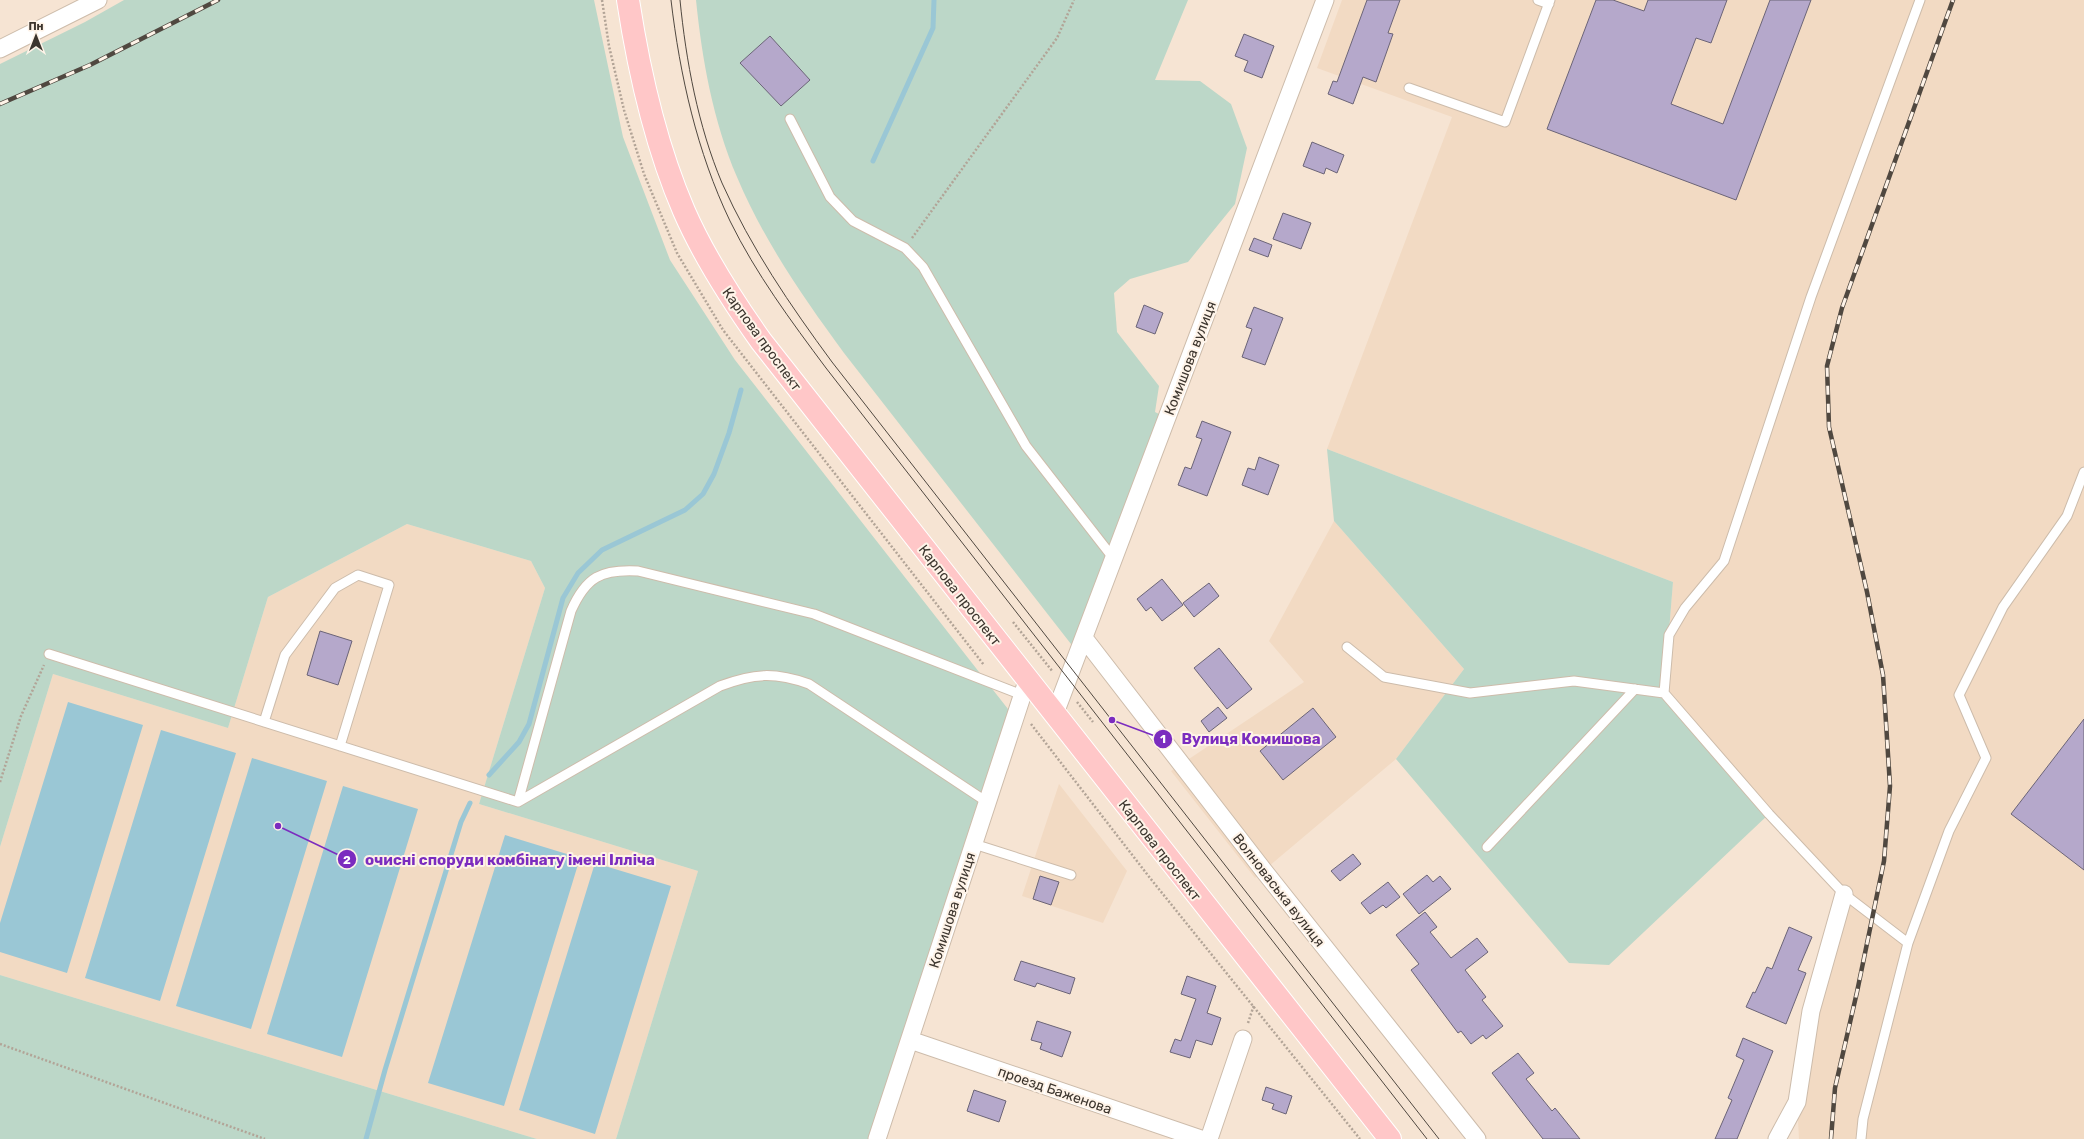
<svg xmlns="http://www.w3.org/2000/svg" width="2084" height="1139" viewBox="0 0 2084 1139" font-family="Rubik,sans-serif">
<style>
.built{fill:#f2dac3}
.green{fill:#bcd7c8}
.water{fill:#9ac7d5}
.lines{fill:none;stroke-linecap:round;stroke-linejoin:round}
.stream{stroke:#9ac7d5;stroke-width:5}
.building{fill:#b5a8cb;stroke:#6b6477}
.lane-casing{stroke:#cdbcab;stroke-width:11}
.street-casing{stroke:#cdbcab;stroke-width:19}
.primary-casing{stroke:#fff;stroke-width:24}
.path{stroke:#b2a497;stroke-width:2.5;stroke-dasharray:2 2;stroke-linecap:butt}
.lane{stroke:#fff;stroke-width:9}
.street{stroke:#fff;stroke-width:17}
.primary{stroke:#ffc7c8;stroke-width:22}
.tram{stroke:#504840;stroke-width:1}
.rail-casing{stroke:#504840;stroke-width:4.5}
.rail{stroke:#fef3e8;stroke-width:3;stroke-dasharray:9;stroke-linecap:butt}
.labels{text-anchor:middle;stroke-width:4;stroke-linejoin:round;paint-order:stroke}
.street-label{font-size:14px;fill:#3c352e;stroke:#fef3e8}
.leader{fill:none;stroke:#7b2cbf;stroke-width:1.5}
.callout-dot{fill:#7b2cbf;stroke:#fef3e8;stroke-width:1.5}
.mark-label{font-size:12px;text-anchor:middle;font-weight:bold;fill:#fff}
.callout-label{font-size:15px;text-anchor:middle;font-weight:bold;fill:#7b2cbf;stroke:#fef3e8;stroke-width:4;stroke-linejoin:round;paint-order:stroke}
</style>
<rect width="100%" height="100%" fill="#f6e4d3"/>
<!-- built -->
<path class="built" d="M1342,0H2084V1139H1799L1797,1102L1844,894L1664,693L1673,582L1327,449L1452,117L1317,68Z
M1334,521L1464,669L1396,759L1255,878L1171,771L1304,682L1269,641Z
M407,524L531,561L545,588L479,804L698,871L616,1139H537L0,975V847L53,674L228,728L268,597Z
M1059,784L1127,871L1103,923L1022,896Z"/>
<!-- green -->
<path class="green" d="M124,0H594L623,137L670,260L735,360L1015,718L877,1139H616L698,871L479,804L545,588L531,561L407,524L268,597L228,728L53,674L0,847V64L85,22Z
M696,0H1188L1155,80L1200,81L1231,104L1247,148L1235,204L1188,262L1130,279L1114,293L1117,332L1159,386L1155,412L1167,418L1078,653L844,353C803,297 764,241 737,177C713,121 702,59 696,0Z
M1327,449L1673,582L1664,693L1769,814L1609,965L1569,963L1396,759L1464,669L1334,521Z
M0,975L537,1139H0Z"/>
<!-- water -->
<path class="water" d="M68,702L143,725L67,973L0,952V923Z
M161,730L236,753L160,1001L85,978Z
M252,758L327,781L251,1029L176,1006Z
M343,786L418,809L342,1057L267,1034Z
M505,835L580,858L504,1106L428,1083Z
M595,863L671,886L595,1134L519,1110Z"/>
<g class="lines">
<!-- stream -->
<path class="stream" d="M873,161L933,28L934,0
M489,775L519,742L529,724L563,598L578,573L602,550L685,510L703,494L714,474L729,433L741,390
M366,1139L385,1070L461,822L470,803"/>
</g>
<!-- building -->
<path class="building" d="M1367,0H1400L1388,33L1393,34L1376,82L1363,77L1353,104L1328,94L1333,81L1337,82Z
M1596,0H1613L1644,11L1648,0H1727L1711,43L1696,38L1671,104L1723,124L1770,0H1811L1736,200L1547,129Z
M1244,34L1274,46L1262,78L1244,71L1248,61L1235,56Z
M770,36L810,80L781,106L740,63Z
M1312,142L1344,155L1337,173L1326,168L1324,174L1303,166Z
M1283,213L1311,223L1301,249L1273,239Z
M1254,238L1272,245L1268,257L1249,250Z
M1144,305L1163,313L1155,334L1136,327Z
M1254,307L1283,318L1265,365L1242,357L1252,329L1246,327Z
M1202,421L1231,432L1207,496L1178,485L1185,467L1191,469L1202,439L1196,437Z
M1259,457L1279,465L1268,495L1242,485L1248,468L1255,470Z
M1162,579L1183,605L1162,621L1151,607L1146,611L1137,599Z
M1209,583L1219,596L1194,617L1183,603Z
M320,631L352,641L338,685L307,675Z
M1219,648L1252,689L1227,709L1194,668Z
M1218,707L1227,718L1209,732L1201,721Z
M1313,708L1336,737L1283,780L1260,751Z
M2084,719V870L2011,814Z
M1353,854L1361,864L1340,881L1331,871Z
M1427,875L1433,882L1440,876L1451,889L1419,914L1403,894Z
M1040,876L1059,882L1051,905L1033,899Z
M1388,882L1400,897L1386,908L1383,905L1370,914L1361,903Z
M1425,912L1437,927L1430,932L1451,958L1477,938L1488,952L1465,970L1486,997L1482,1000L1503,1026L1486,1039L1483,1035L1471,1044L1461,1031L1458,1033L1411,970L1419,964L1396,935Z
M1789,927L1812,937L1798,970L1806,973L1786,1024L1746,1007L1753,992L1755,993L1767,967L1772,969Z
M1021,961L1075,978L1070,994L1037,983L1035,987L1014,980Z
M1187,976L1216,986L1207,1013L1221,1018L1212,1045L1196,1040L1190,1058L1170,1052L1175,1039L1181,1041L1196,999L1181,994Z
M1037,1021L1071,1032L1062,1057L1040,1049L1042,1043L1031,1040Z
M1743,1038L1773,1051L1737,1139H1715L1732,1100L1728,1098L1744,1060L1736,1056Z
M1518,1053L1534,1073L1526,1079L1552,1111L1555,1108L1580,1139H1543L1492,1073Z
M1266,1087L1292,1096L1286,1114L1272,1109L1274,1104L1262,1100Z
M974,1090L1006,1101L999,1122L967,1111Z"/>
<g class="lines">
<!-- lane casing -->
<g class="lane-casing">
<path id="lane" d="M1538,0L1549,4
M1409,88L1505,122L1550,0
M790,119L830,197L853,221L905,248L923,267L1026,446L1114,559
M1347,647L1384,677L1470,693L1574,681L1664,693L1769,814L1844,894L1908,943
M49,654L518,802L720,686C754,673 775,672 809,684L987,802
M1664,693L1669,635L1685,608L1724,561L1811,297L1920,0
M264,722L285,655L335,588L358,575L389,585L340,746
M518,802L571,611C586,577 601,569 638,571L814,614L1022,695
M974,844L1071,875
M1487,847L1635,689
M1861,1139L1863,1119L1908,943L1949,831L1986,758L1959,695L2003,607L2067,516L2084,472"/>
</g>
<!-- street casing -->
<g class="street-casing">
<path id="street" d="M0,49L98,0
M1084,638L1264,871L1477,1139
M1054,716L1325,0
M910,1040L1201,1139
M877,1139L1027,681
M1209,1139L1243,1039
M1777,1139L1797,1102L1811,1011L1844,894"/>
</g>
<!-- primary casing -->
<g class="primary-casing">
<path id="primary" d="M628,0C639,72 655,144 684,211C704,257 732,300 761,341L1390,1139"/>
</g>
<!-- path -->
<path class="path" d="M602,0L609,46L624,110L644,174L677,253L723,330L984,665
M912,238L1057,38L1074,0
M1013,622L1053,672
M1077,702L1093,722
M1031,724L1150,878L1360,1139
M0,782L21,716L44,665
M1248,1023L1254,1005
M0,1044L265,1139"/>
<!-- lane -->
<use href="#lane" class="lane"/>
<!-- street -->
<use href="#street" class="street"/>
<!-- primary -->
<use href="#primary" class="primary"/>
<!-- tram -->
<path class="tram" d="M671,0C680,76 697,152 730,221C756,274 791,321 826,368L1427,1139
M680,0C686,61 698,126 722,183C751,248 790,305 832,362L1439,1139"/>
<!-- rail casing -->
<g class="rail-casing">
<path id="rail" d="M0,104L90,65L218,0
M1831,1139L1835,1088L1857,992L1884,861L1890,786L1883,675L1867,592L1829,427L1827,366L1842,308L1953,0"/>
</g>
<!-- rail -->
<use href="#rail" class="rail"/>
</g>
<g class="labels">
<!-- street labels -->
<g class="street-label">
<text transform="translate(762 339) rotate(54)" y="5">Карпова проспект</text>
<text transform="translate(1190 358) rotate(-69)" y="5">Комишова вулиця</text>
<text transform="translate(960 595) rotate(52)" y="5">Карпова проспект</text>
<text transform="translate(1160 850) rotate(52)" y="5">Карпова проспект</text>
<text transform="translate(1279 890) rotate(52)" y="5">Волноваська вулиця</text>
<text transform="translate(952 910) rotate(-72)" y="5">Комишова вулиця</text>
<text transform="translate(1055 1090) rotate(19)" y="5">проезд Баженова</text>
</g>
</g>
<!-- callouts -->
<path class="leader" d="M1112 720L1163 739M278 826L347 859"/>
<g class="callout-dot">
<circle cx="1112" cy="720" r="4"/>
<circle cx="278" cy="826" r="4"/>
<circle cx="1163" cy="739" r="10"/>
<circle cx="347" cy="859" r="10"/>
</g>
<g class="mark-label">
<text x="1163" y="743">1</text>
<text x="347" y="864">2</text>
</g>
<g class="callout-label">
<text x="1251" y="744">Вулиця Комишова</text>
<text x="510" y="865">очисні споруди комбінату імені Ілліча</text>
</g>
<!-- north arrow -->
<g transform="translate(36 36)" stroke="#fef3e8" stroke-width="3" paint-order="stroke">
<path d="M0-3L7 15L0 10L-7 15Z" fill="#3c352e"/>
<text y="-6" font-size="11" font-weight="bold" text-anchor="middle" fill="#3c352e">Пн</text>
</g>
</svg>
